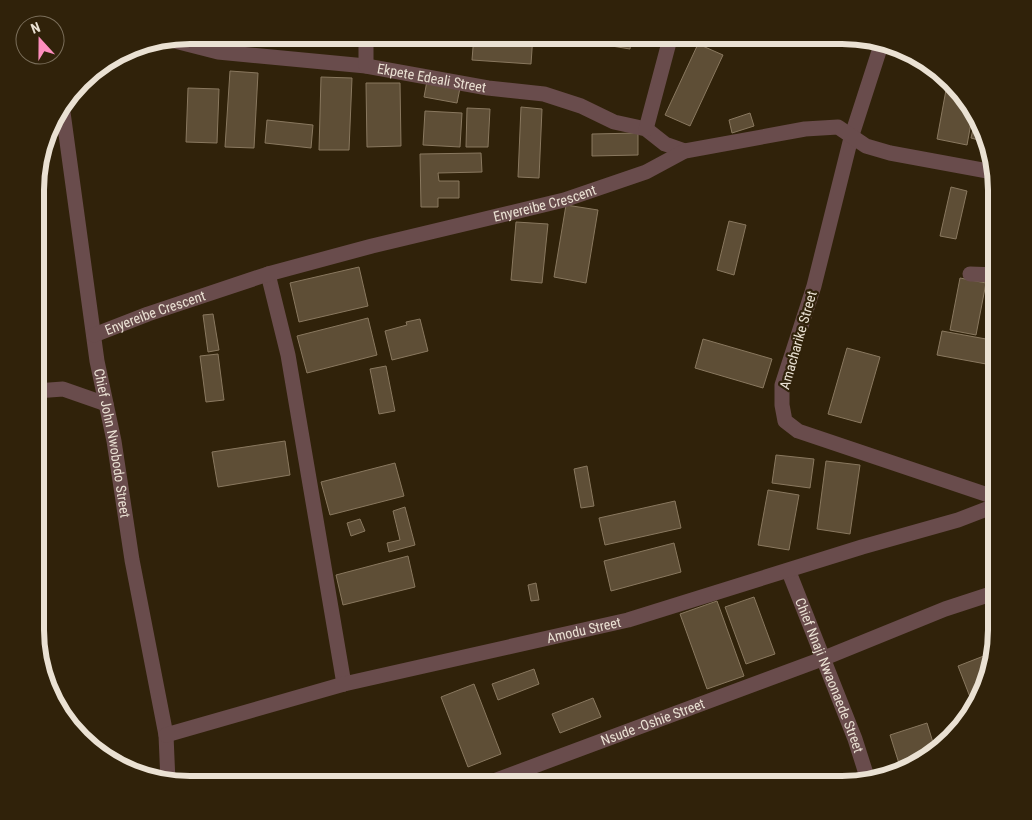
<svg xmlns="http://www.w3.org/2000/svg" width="1032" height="820" viewBox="0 0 1032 820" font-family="'Roboto Condensed',sans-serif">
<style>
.building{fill:#5e4e36;stroke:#89785f}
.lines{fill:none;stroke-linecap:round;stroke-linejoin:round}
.minor{stroke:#694c4c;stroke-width:15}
.labels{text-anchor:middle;stroke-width:4.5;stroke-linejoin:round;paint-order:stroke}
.street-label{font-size:14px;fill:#eae1d3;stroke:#30220a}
.rim{fill:none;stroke:#eae1d3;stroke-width:6}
</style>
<rect width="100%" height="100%" fill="#30220a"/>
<!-- building -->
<path class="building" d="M299,35H326L325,44L298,40Z
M383,35H450L449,44Z
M474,35H533L531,64L472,60Z
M575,35H632L630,49L575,40Z
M698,44L723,55L690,126L665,115Z
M230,71L258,73L254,148L225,147Z
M321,77L352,78L349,150H319Z
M948,79L973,112L967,145L937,139Z
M427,81L460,88L457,103L424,97Z
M366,83H400L401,146L367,147Z
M188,88L219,89L217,143L186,142Z
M521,107L542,109L539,178L518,177Z
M467,108L490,109L488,147H466Z
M425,111L462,113L460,147L423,145Z
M750,113L754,126L732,133L729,120Z
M976,116L981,122L986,142L971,138Z
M267,120L313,125L311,148L265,143Z
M638,133V155L592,156V134Z
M481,153L482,172L438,173L439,181H459V198H438V207H421L420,154Z
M951,187L967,191L956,239L940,236Z
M566,205L598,210L586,283L554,277Z
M729,221L746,225L734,275L717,270Z
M516,222L548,224L542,283L511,280Z
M359,267L368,306L299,322L290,283Z
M960,278L986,283L976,335L950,330Z
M213,314L219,350L208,352L203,315Z
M368,318L377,355L307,373L297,336Z
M420,319L428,351L392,360L385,331L407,325L406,322Z
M942,331L997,341V366L937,355Z
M703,339L772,359L763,388L695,368Z
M847,348L880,357L861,423L828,414Z
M218,354L224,400L206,402L200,356Z
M386,366L395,411L379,414L370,369Z
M285,441L290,475L218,487L212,452Z
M776,455L814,459L810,488L772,483Z
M826,461L860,465L850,534L817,529Z
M395,463L404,496L330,515L321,482Z
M587,466L594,506L581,508L574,469Z
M768,490L799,495L789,550L758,545Z
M675,501L681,528L605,545L599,518Z
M405,507L415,545L389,552L387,543L400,540L393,511Z
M360,519L365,531L351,536L347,523Z
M674,543L681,572L611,591L604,561Z
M408,556L415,587L343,605L336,575Z
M536,583L539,600L531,601L528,585Z
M754,597L775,654L746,664L725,607Z
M717,601L744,676L707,689L680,614Z
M994,652L985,689L970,697L958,666Z
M534,669L539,684L498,700L492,684Z
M474,684L501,754L468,767L441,697Z
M593,698L601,717L560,733L552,714Z
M927,723L935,749L902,773L890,735Z"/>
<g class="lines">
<!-- minor -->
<g class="minor">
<path id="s1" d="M167,39L218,52L366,66L488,88L544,94L581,106L614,122L646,129L665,144L685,151"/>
<path d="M882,42L851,138L814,286L782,385V405L785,421L798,431L997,498"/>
<path d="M366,66V35"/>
<path id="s2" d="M62,105L97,361L114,441L132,560L166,735L168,782"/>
<path d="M646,129L671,35"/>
<path d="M268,274L288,355L344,684"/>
<path d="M970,274L997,275"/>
<path id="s3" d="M94,335L148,314L268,274L372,246L564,200L646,172L685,151L805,129L838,127L866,146L890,153L993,172"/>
<path d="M36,391L63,389L106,404"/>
<path id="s4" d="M789,572L855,739L868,780"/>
<path id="s5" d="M166,735L344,684L628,620L862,547L958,520L997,505"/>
<path id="s6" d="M483,785L822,659L945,609L997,592"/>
</g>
</g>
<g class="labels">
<!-- street labels -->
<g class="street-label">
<text dy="5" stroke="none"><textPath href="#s1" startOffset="268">Ekpete Edeali Street</textPath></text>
<text dy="5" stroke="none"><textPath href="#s3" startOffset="470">Enyereibe Crescent</textPath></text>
<text dy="5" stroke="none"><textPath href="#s3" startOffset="65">Enyereibe Crescent</textPath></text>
<text transform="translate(798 340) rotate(-74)" y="5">Amacharike Street</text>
<text dy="5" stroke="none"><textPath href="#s2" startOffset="342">Chief John Nwobodo Street</textPath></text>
<text dy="5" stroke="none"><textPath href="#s5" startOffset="431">Amodu Street</textPath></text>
<text dy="5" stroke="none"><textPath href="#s4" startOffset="111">Chief Nnaji Nwaonaede Street</textPath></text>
<text dy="5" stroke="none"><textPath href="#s6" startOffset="181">Nsude -Oshie Street</textPath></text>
</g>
</g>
<!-- crop -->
<path d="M0 0H1032V820H0ZM190 44H842A146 146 0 0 1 988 190V630A146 146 0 0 1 842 776H190A146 146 0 0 1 44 630V190A146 146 0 0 1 190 44Z" fill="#30220a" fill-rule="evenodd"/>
<path class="rim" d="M190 44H842A146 146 0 0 1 988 190V630A146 146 0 0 1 842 776H190A146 146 0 0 1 44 630V190A146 146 0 0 1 190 44Z"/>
<!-- north arrow -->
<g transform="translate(40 40) rotate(339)"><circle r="24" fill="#30220a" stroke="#7a6e5a"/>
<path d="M0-4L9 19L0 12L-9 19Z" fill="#fd8ebe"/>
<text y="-8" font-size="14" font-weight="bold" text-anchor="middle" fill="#eae1d3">N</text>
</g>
</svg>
